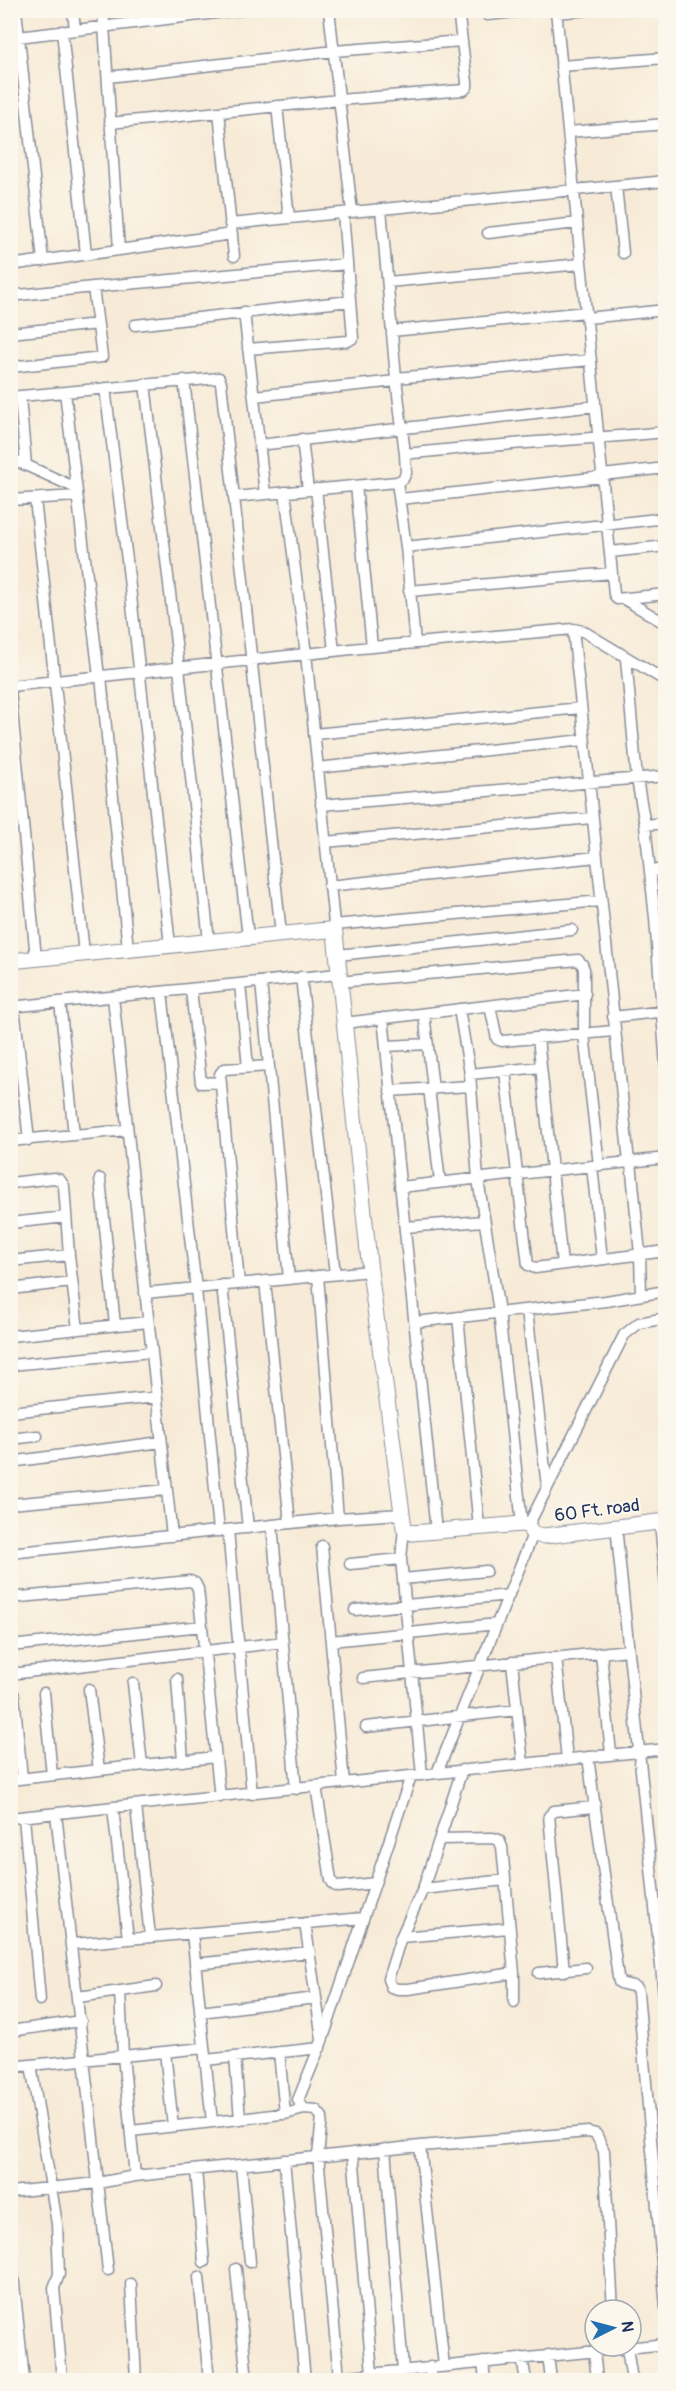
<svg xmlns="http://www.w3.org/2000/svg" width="676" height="2391" viewBox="0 0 676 2391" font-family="Pangolin,sans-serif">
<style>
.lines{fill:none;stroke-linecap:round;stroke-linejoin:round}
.street-casing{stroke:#898d9a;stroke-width:13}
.secondary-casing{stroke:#898d9a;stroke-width:17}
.street{stroke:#fff;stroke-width:10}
.secondary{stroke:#fff;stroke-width:15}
.labels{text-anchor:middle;stroke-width:4.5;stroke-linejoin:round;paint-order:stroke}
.street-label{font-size:18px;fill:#1b2f5e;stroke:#fbf7ec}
</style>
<rect width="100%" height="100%" fill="#fbf7ec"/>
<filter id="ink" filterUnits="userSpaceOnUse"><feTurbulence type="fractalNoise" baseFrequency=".0167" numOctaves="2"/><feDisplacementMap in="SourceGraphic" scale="12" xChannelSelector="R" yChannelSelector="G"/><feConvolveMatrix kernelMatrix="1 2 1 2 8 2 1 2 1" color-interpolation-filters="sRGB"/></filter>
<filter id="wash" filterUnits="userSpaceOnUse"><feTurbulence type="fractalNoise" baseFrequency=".008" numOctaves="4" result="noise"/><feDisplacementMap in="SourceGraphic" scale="24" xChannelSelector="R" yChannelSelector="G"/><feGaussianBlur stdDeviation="1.35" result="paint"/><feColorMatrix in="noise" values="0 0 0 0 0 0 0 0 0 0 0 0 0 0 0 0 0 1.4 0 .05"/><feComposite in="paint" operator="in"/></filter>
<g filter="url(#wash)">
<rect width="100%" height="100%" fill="#f7ebd7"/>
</g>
<g filter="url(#ink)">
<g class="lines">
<!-- street casing -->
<g class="street-casing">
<path id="street" d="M16,10L43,261
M73,10L75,30
M329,10L352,212
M556,10L614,594L617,599L666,594
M556,13L588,10
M487,15L535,10
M62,31L86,254
M10,38L241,10
M561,66L666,58
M108,77L334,51L462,41
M277,106L289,218
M219,112L234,256
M110,123L339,100L464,90L467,87V82L458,10
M568,132L666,124
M616,186L623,253
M381,209L396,378L405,454L406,473L403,479L397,482L406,547L415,643
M230,224L666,181
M488,233L577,223
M119,250L232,234
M10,265L119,250L103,10
M388,282L581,264
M93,287L347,264
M10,296L93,287L102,357L10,367
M244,312L265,494
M587,318L666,310
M135,325L350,301
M392,331L586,312
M10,333L98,324
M248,349L348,341L353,338L343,213
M396,378L591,360
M184,380L248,937
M145,384L179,668L209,941
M105,388L127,560L170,945
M65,392L99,676
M254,396L396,381
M10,397L219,378L221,383L234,497L397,482
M20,397L26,465
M302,439L308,490
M259,445L595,406
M405,454C491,444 579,440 666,432
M10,458L76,488
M602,475L666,468
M356,486L372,647
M316,489L334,651
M285,492L306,654L335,933
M234,497L281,934
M35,499L84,953
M400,499L602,477
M10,500L77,496
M406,547L666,518
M610,552L666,546
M409,591L612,573
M624,599L666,624
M573,629L629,1162L666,1158
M626,659L637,779L645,825L655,918L666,1067
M101,676L128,949
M10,686L361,648L573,629L583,631L666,681
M10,690L36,958
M314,734L581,708
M317,768L584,740
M321,805L666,776
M645,825L666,823
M325,842L592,818
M650,871L666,869
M329,886L596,857
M334,925L601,901
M338,955L572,930
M301,977L335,1274
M261,982L289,1279
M339,982L578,960L582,964L584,969V1034L599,1165
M240,984L248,1067
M191,989L201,1083L221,1082
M162,992L196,1289L219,1531
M113,997L172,1536
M60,1002L74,1135
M490,1006L497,1039L502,1041L614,1031
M10,1007L338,974
M14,1007L29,1140
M459,1009L470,1074L478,1179L499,1312L522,1524
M424,1014L433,1088
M613,1017L666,1011
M383,1018L436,1531
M344,1023L585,994
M538,1038L562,1264
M386,1046L428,1044
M505,1072L528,1265L535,1268L666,1251
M470,1074L541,1067
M429,1088L440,1182
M390,1091L470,1086
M10,1141L127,1130
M631,1162L640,1254L641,1294
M592,1166L602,1259
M100,1179L115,1325
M10,1183L54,1178L60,1180L64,1186L69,1255L78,1329
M400,1187L629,1162
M10,1223L66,1217
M405,1227L484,1221
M10,1261L69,1255
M318,1276L338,1518
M265,1281L290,1523
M239,1284L220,1074L224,1069L269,1066
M222,1285L248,1528
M10,1289L72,1282
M145,1293L370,1271
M527,1310L547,1487
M458,1317L479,1527
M415,1322L606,1301L666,1291
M10,1336L148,1322
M10,1365L152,1352
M10,1412L157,1397
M10,1439L37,1436
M10,1462L161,1442
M10,1504L167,1490
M660,1522L666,1586
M272,1525L296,1789
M528,1526L624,1335L639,1323L666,1318
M616,1526L666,2015
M404,1528L401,1559L422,1775
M228,1530L252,1794
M322,1546L344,1783
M10,1553L338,1518L402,1514
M350,1564L401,1559
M403,1579L486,1571
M10,1598L190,1581L195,1583L198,1589L220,1797
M355,1610L509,1595
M331,1641L497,1624
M10,1646L202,1626
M601,1653L611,1754
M556,1657L567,1759
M512,1662L523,1764
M10,1674L283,1642
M363,1678L628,1650
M177,1679L183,1761
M133,1683L142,1765
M89,1689L99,1770
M44,1693L52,1775
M14,1695L22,1778
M366,1727L517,1710
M588,1757L618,1977L619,1982C625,1986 631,1984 637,1988L638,1993L666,2308
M462,1770L423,1889L401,1937L388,1979L391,1987L398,1989H408L514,1973
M437,1773L533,1534
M10,1780L215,1757
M316,1786L331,1880L334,1885L339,1887L375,1883
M136,1806L150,1937
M113,1808L128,1939
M56,1814L108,2270
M24,1817L40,2000
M10,1818L666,1749
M440,1839L493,1838L499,1840L502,1847L514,1973V2002
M423,1889L505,1880
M305,1923L322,2039
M192,1933L212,2122
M401,1937L509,1928
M73,1944L363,1918
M195,1964L310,1952
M564,1971L549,1816L554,1811L594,1807
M539,1973L586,1968
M120,1991L123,2056L135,2176
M78,1997L156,1986
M200,2012L316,1998
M10,2031L81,2021
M165,2052L173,2126
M279,2052L285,2114
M205,2060L320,2048
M31,2065L57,2224L59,2274L54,2288L62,2380
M10,2067L204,2048
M240,2119L289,2113L304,2109
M131,2131L240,2119L235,2057
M420,2146L444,2366
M385,2149L403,2370
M353,2153L372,2373
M284,2160L305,2380
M241,2165L250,2262
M196,2170L204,2262
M10,2192L98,2183L135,2176L420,2146L588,2132L596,2134L604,2151L613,2310
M10,2246L24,2380
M236,2269L247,2380
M199,2277L209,2380
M131,2284L136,2380
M627,2348L632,2380
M594,2351L597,2380
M548,2355L551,2380
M522,2358L526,2380
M483,2362L485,2380
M430,2367L431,2380
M339,2377L318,2156L322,2117L316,2110L304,2109L298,2100L322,2041L411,1776
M311,2380L666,2344"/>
</g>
<!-- secondary casing -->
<g class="secondary-casing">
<path id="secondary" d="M10,961L328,930L335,933L370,1271L404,1528L412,1533L522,1524L528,1526L533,1534L544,1536L666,1521"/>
</g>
<!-- street -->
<use href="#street" class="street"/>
<!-- secondary -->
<use href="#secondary" class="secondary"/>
</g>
</g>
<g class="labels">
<!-- street labels -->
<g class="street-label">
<text transform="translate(597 1510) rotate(-7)" y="6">60 Ft. road</text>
</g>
</g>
<!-- margin -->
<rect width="676" height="2391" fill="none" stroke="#fbf7ec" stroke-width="36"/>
<!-- north arrow -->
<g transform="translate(613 2328) rotate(84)"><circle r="28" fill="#fbf7ec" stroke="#a1a7b3" stroke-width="1.5"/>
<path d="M0-4.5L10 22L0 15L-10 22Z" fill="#1f6fb2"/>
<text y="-9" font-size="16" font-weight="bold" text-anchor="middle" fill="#1b2f5e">N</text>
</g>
</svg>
